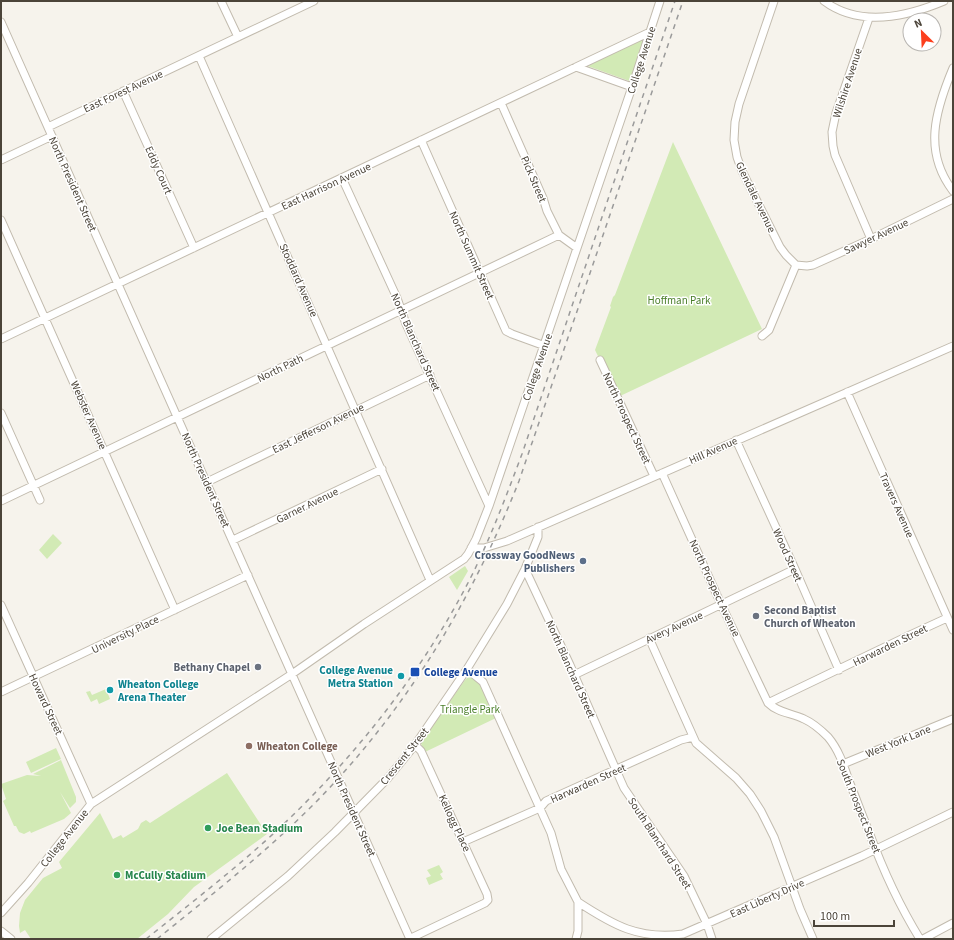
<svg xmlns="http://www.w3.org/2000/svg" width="954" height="940" viewBox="0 0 954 940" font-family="'Source Sans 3',sans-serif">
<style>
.green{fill:#d2eab5}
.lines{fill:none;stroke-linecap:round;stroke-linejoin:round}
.minor-casing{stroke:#c2bbae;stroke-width:9}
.minor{stroke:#fff;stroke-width:7}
.rail{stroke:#9a9a9a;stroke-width:1.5;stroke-dasharray:5 5;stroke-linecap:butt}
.service-dot{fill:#5c6f8a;stroke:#fff;stroke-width:1.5}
.worship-dot{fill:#6b7280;stroke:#fff;stroke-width:1.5}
.transit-dot{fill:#1a4fb4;stroke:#fff;stroke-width:1.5}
.culture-dot{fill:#0f9aa8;stroke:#fff;stroke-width:1.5}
.education-dot{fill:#8d6e63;stroke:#fff;stroke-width:1.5}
.leisure-dot{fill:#2e9e5b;stroke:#fff;stroke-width:1.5}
.labels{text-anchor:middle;stroke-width:3;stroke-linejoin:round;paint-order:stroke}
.street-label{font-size:11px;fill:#4b4439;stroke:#fff}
.park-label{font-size:11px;fill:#4a7f2a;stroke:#fff}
.service-label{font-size:11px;font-weight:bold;fill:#4e5e75;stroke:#fff;text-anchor:end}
.worship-label{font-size:11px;font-weight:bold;fill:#5b616d;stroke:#fff;text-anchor:start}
.culture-label{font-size:11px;font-weight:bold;fill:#0d838f;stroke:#fff;text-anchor:end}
.transit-label{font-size:11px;font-weight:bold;fill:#164399;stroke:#fff;text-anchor:start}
.education-label{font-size:11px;font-weight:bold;fill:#785e54;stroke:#fff;text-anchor:start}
.leisure-label{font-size:11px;font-weight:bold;fill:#27864d;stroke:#fff;text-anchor:start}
</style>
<rect width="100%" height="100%" fill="#f6f3ec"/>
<!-- green -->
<path class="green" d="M648,35L632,82L585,65Z
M673,142L762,329L618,397L595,350L611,307L610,306L613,297L615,295Z
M53,534L62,543L47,559L39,550Z
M465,566L468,571L457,590L449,577Z
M469,676C483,679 491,706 496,718L425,752L421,744V741L465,680Z
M106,689L110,699L99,704L97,699L91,702L86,692L90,691L92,695Z
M56,748L61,759L31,773L26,762Z
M61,760L76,797V802L70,808L60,792L71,813L64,819L31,833L30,831L24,834L19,832L16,826H14L3,801L6,799L1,784L27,775L41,776L33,774Z
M227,773L267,834L194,887L168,914L137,939H31L25,930L20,933L19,926L20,913L25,900L43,878L62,868L59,862L100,813L113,839L121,835L123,838L138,829L141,823L146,820L150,823Z
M439,865L443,872L440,874L443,879L429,885L426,878L431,876L427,870Z"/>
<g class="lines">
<!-- minor casing -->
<g class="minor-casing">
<path id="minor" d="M221,1L238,37
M824,1C860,28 906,17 944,1
M869,18L836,113L832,132L833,146L835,155L871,239
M1,22L410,939
M199,56L430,580
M576,67L632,87
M953,68C935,111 923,152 953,191
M123,91L194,248
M501,103L543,198L547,211L559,235L577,248
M48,127L314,1
M421,140L506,331L512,334L545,346
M1,160L52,136
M342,178L397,298L406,324L489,506
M1,220L175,610
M796,265L807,266L813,265L871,239L953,199
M762,336L769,330L796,265L786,255L780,247L742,171L737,157L734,140L735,122L739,104L774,1
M1,339L650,32
M600,360L654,476
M847,392L953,630
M1,413L40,500
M736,440L795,569L839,670
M662,473L721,604L768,703C778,713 792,713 804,719C813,723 821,730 828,737C839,750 844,766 849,781C856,798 862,815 869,832C883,870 899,905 920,939
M207,482L430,375
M1,501L559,235
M233,540L382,469
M471,548H484L507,541L953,346
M525,569L570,665L624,788L684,876L707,924L712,939
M1,605L91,804
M649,638L696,743L736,778L750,794L761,811L774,837L800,909L813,939
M467,669L483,682L551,833L561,869L578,902V931L576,939
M574,675L795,569
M1,692L248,575
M768,703L910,635L947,618
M843,764L953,719
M463,842L540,808L546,801L681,740L693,737
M578,902C613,925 639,940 683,934L862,856L953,812
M1,913L28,883L91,804L292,674L364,624L464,559L468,554L476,539L489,506L632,87L660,1
M1,931L11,939
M211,939L288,876L335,832L388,778L415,745L467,669L507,604L525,569L538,537V527
M409,939L485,903L488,900L487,894L421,751L415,745
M923,939L953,923"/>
</g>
<!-- minor -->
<use href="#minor" class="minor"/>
<!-- rail -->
<path class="rail" d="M146,939C196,899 247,860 292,816C364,746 428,663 473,573C492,534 507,494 522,454L675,1
M157,939C210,896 264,854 313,805C405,712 471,603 519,481L683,1"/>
</g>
<!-- markers -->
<circle class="service-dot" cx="583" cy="561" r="4"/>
<g class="worship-dot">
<circle cx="756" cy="616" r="4"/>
<circle cx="258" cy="667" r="4"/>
</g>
<rect class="transit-dot" x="410" y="667" width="10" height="10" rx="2"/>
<g class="culture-dot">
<circle cx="401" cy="676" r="4"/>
<circle cx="110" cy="690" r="4"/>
</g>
<circle class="education-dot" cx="249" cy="746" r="4"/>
<g class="leisure-dot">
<circle cx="208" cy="828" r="4"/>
<circle cx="117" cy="875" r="4"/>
</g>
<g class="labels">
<!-- street labels -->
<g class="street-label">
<text transform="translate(641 60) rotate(-72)" y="4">College Avenue</text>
<text transform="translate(847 83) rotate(-72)" y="4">Wilshire Avenue</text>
<text transform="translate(123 91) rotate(-25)" y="4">East Forest Avenue</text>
<text transform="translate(159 170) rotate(66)" y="4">Eddy Court</text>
<text transform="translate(534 179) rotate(67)" y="4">Pick Street</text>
<text transform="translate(73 184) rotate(66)" y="4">North President Street</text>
<text transform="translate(326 186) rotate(-25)" y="4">East Harrison Avenue</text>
<text transform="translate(756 197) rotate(64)" y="4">Glendale Avenue</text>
<text transform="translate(876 236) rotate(-25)" y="4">Sawyer Avenue</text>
<text transform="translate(472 255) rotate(66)" y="4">North Summit Street</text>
<text transform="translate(299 280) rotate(66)" y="4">Stoddard Avenue</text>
<text transform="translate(416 342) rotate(66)" y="4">North Blanchard Street</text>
<text transform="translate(537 367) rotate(-71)" y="4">College Avenue</text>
<text transform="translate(280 368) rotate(-26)" y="4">North Path</text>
<text transform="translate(89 415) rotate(66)" y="4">Webster Avenue</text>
<text transform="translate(627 418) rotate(65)" y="4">North Prospect Street</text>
<text transform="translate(318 428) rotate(-26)" y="4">East Jefferson Avenue</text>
<text transform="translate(713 450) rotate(-24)" y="4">Hill Avenue</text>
<text transform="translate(206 480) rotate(66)" y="4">North President Street</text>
<text transform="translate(307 505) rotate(-26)" y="4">Garner Avenue</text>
<text transform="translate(897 505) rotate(66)" y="4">Travers Avenue</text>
<text transform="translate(788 555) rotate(66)" y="4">Wood Street</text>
<text transform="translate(715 588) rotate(65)" y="4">North Prospect Avenue</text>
<text transform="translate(674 627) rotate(-25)" y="4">Avery Avenue</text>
<text transform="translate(125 634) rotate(-26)" y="4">University Place</text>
<text transform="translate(890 645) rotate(-26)" y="4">Harwarden Street</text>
<text transform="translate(571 669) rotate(66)" y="4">North Blanchard Street</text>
<text transform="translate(46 704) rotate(65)" y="4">Howard Street</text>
<text transform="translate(898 741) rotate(-22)" y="4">West York Lane</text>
<text transform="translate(404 756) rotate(-51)" y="4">Crescent Street</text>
<text transform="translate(588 783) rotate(-24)" y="4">Harwarden Street</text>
<text transform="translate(859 806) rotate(68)" y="4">South Prospect Street</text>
<text transform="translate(352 809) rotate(66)" y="4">North President Street</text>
<text transform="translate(455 823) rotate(65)" y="4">Kellogg Place</text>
<text transform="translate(64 838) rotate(-52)" y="4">College Avenue</text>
<text transform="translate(660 843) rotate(57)" y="4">South Blanchard Street</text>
<text transform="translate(767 898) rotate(-24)" y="4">East Liberty Drive</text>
</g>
<!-- park labels -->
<g class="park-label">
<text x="679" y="304">Hoffman Park</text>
<text x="470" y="713">Triangle Park</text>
</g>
<!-- service labels -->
<g class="service-label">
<text x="575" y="559">Crossway GoodNews<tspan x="575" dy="13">Publishers</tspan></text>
</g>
<!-- worship labels -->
<g class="worship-label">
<text x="764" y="614">Second Baptist<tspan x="764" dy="13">Church of Wheaton</tspan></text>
<text x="250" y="671" text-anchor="end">Bethany Chapel</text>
</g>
<!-- culture labels -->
<g class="culture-label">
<text x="393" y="674">College Avenue<tspan x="393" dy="13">Metra Station</tspan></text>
<text x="118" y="688" text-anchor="start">Wheaton College<tspan x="118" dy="13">Arena Theater</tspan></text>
</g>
<!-- transit labels -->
<g class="transit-label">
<text x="424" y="676">College Avenue</text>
</g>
<!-- education labels -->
<g class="education-label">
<text x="257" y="750">Wheaton College</text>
</g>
<!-- leisure labels -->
<g class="leisure-label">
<text x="216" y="832">Joe Bean Stadium</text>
<text x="125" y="879">McCully Stadium</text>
</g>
</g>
<!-- border -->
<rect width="954" height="940" fill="none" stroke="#4b4439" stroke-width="4"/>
<!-- north arrow -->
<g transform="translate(922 32) rotate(336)"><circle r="19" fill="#ffffff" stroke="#b7b4b0"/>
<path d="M0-3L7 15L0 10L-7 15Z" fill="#fc3f1d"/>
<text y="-6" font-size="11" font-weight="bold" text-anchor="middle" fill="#4b4439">N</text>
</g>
<!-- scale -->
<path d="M814 920v6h80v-6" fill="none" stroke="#4b4439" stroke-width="2"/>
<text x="820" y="920" font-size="12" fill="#4b4439" stroke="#ffffff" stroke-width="3" paint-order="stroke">100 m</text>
</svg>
